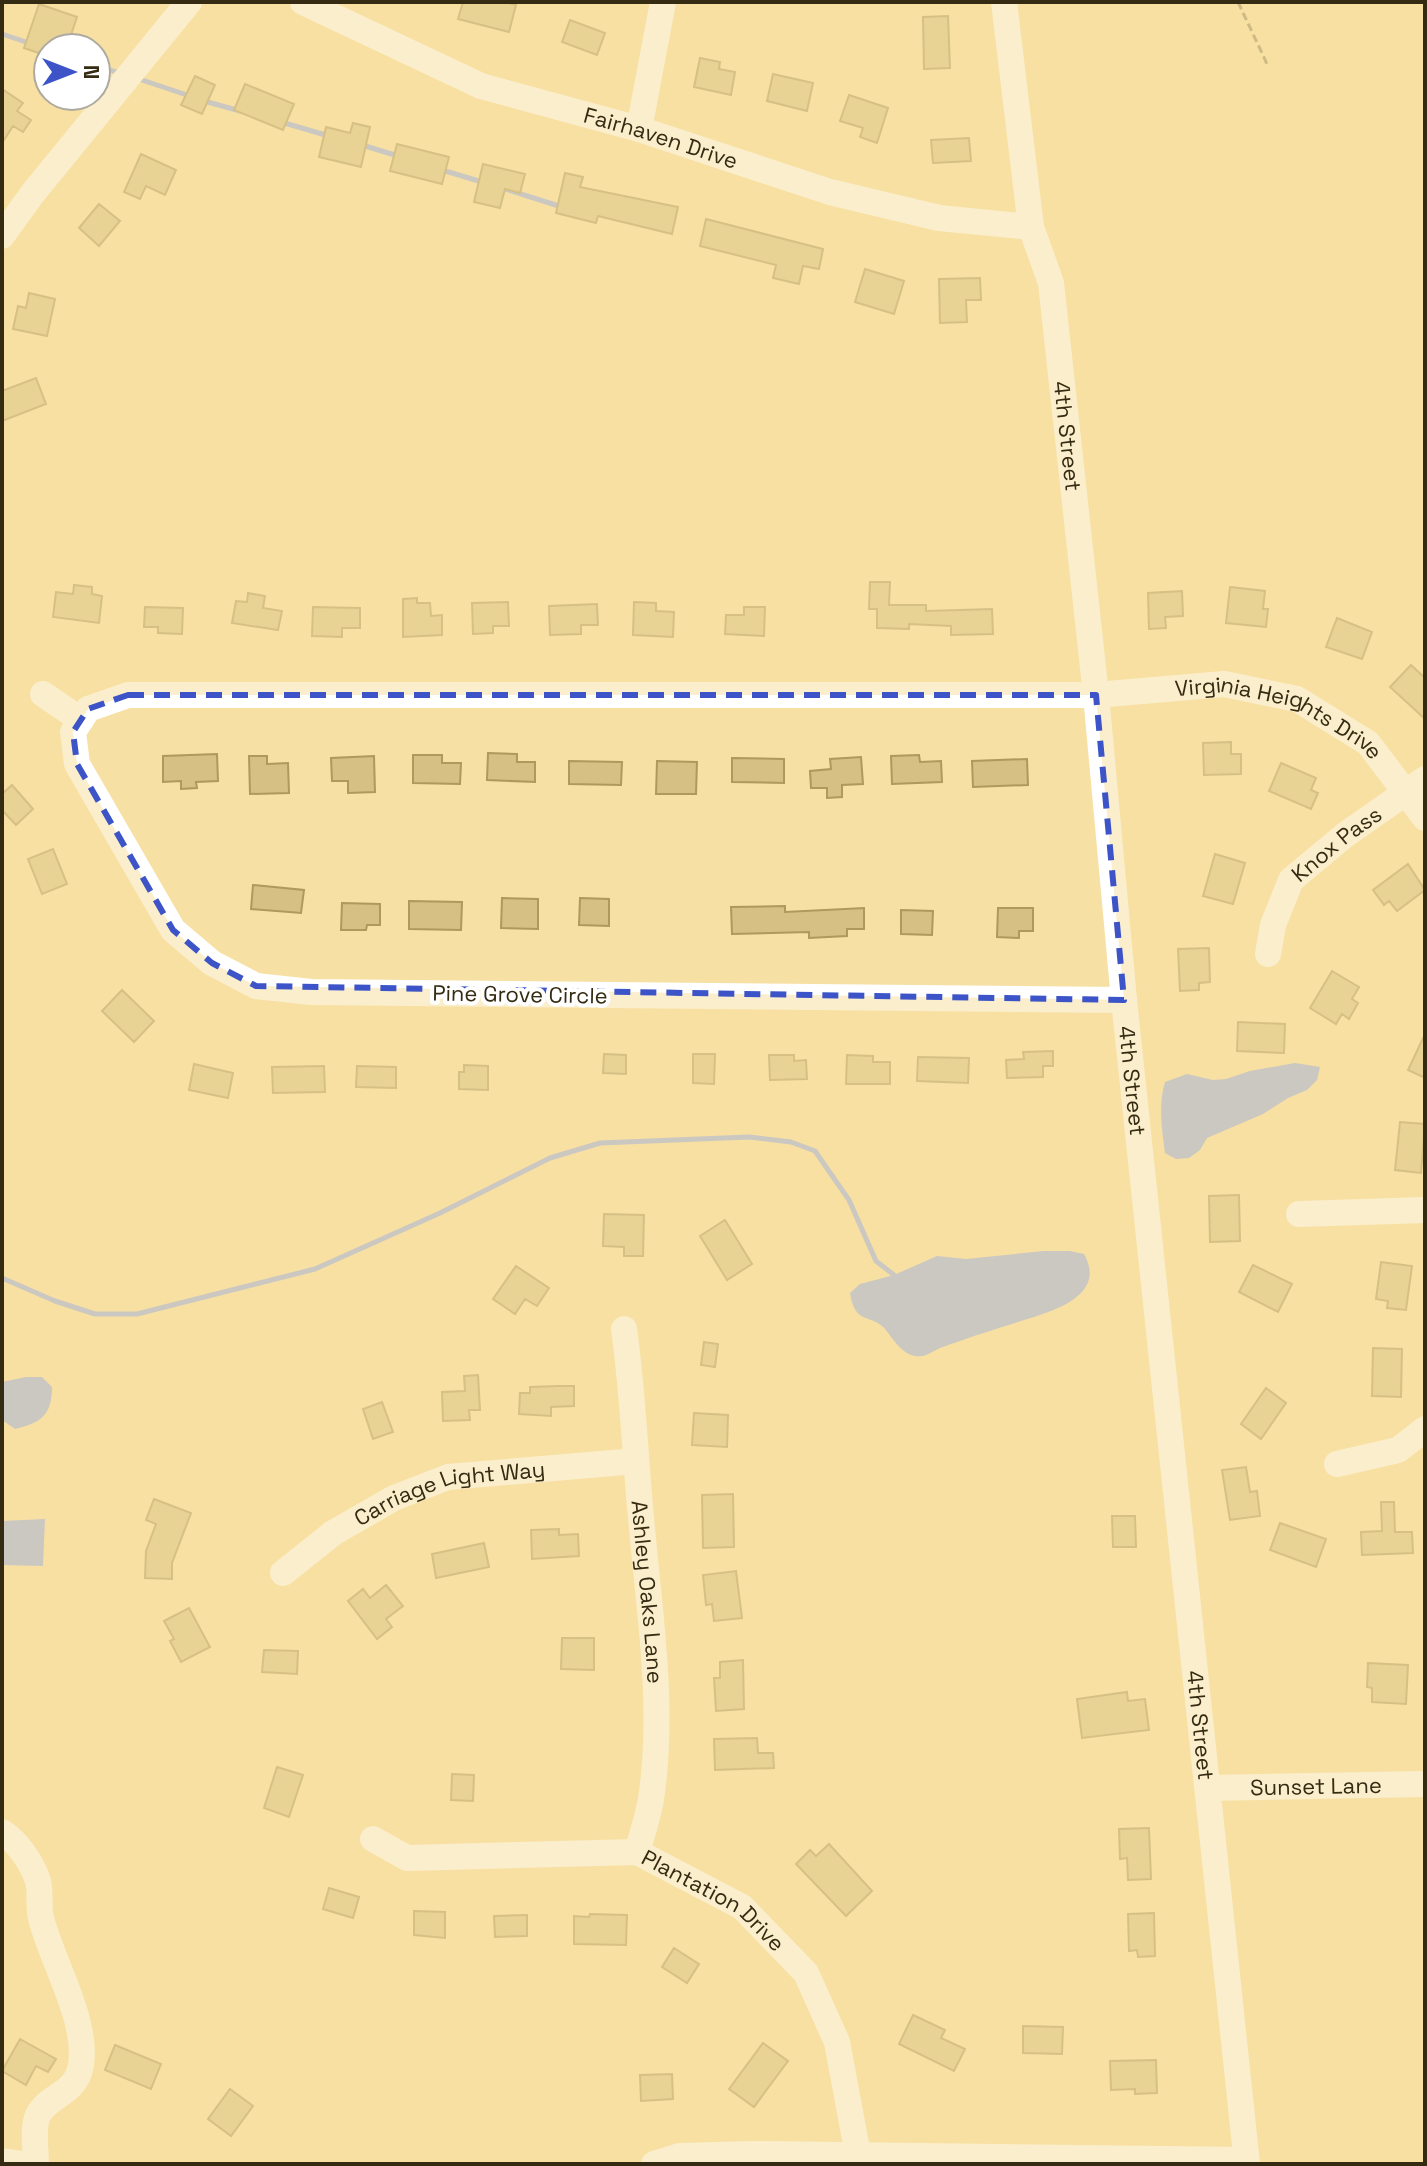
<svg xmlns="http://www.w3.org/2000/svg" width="1427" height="2166" viewBox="0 0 1427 2166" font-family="'Space Grotesk',sans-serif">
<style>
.water{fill:#95aae9}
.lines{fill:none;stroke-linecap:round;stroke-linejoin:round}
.stream{stroke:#95aae9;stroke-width:5}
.building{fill:#d6c084;stroke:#ae995e;stroke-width:2}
.path{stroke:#9c8c5f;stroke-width:3;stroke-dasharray:8 4;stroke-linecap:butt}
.minor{stroke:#fff;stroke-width:26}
.marked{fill:none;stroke:#3c54c7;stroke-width:6;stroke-dasharray:16 10;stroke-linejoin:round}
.labels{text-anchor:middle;stroke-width:8;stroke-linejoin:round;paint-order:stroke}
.street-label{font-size:22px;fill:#342b12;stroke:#fff}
</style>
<rect width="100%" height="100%" fill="#f7e0a3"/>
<!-- water -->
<path class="water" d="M1295,1063L1320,1067L1317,1080L1307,1090L1288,1098L1263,1114L1207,1138L1200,1150L1189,1158L1176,1159L1165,1153C1162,1130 1158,1105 1165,1082L1187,1074L1213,1080L1226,1079L1250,1071Z
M1044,1251H1070L1084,1254C1108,1297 1050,1312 1021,1321C1005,1326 990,1331 974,1336C963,1340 951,1344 940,1348C935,1350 928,1355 923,1356C904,1359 895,1341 885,1329C871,1313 855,1326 850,1293L860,1284L894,1275L937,1256L966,1259Z
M26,1377H42L52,1387C52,1415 41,1423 15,1429L2,1420V1382Z
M45,1519L43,1566L2,1565V1521Z"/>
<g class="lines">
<!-- stream -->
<path class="stream" d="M2,34L32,44
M96,65L122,74
M139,79L190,96
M204,101L240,111
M281,122L329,136
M362,145L398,156
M442,170L482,182
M499,187L562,207
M2,1278L55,1301L95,1314H137L315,1269L440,1213L550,1158L600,1143L749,1137L791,1142L815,1151L849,1200L876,1261L894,1275"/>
</g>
<!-- building -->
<path class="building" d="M463,2H505L516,5L509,32L458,19Z
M39,4L77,17L69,41L59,37L55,48H48V56L24,48Z
M948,16L950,68L924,69L923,17Z
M570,20L605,33L597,55L562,42Z
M700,58L720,62L719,69L735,72L731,95L694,87Z
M773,74L813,83L807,111L767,101Z
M195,76L215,85L202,114L181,105Z
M245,84L294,104L283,130L234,110Z
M2,89L23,103L17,111L31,120L23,132L13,126L2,143Z
M849,95L888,108L877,143L860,137L863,128L840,121Z
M353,123L370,127L361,167L319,157L326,127L350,133Z
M969,138L971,161L933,163L931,140Z
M397,144L449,157L442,184L390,171Z
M141,154L176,170L165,195L146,186L140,199L124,192Z
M483,164L525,174L520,193L505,189L500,208L474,202Z
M565,173L583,177L580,187L678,207L672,234L598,216L596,223L556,213Z
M99,204L120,221L99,246L79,228Z
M706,219L823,249L819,269L803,266L799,284L773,278L776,265L700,246Z
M865,269L904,281L894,314L855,302Z
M980,278L981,300H966L967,322L940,323L939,279Z
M29,293L55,299L47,336L13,329L18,306L26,308Z
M36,378L46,404L2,421V391Z
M870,582H890L889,605H926V611L992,609L993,634L951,635V626L909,624V629L877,628V609H869Z
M74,585L92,587V594L102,596L99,623L53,617L56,592L73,594Z
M1230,587L1265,591L1263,609H1268L1266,627L1226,623Z
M1182,591L1183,616L1165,617L1166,628L1149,629L1148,593Z
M248,593L265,596L263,608L282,611L278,630L232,623L236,601L247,602Z
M417,598V603H430L431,616L442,615V635L403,637V599Z
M508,602L509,626H493V633L473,634L472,603Z
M634,602L656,603V611L674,612L673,637L633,635Z
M597,604L598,625H581V634L550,635L549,606Z
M145,607L183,608L182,634L158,633V627H144Z
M313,607L360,608V628H342V637L312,636Z
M744,607H765L764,636L725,634L726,615H744Z
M1337,618L1372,632L1362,659L1326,647Z
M1411,665L1425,678V719L1390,687Z
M1231,742V754H1241V774L1204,775L1203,743Z
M488,753L517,754V762H535V782L487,780Z
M217,754L218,781L196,782L197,788L181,789V781L163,782V756Z
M413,755H442V763H461L460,784L413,783Z
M919,755L920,762L941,761L942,782L892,784L891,756Z
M249,756H267V764L288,763L289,793L250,794Z
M374,756L375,792L348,793V781H332L331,758Z
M861,757L863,784L842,785V797L827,798V788H811L810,771L831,769L830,759Z
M732,758L784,759V783L732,782Z
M1027,759L1028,785L973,787L972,761Z
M569,761L622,762L621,785L569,784Z
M657,761L697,762L696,794H656Z
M1281,763L1316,778L1311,790L1318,793L1311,809L1269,791Z
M12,785L33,809L16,825L2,810V794Z
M53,849L67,884L42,894L28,859Z
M1215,854L1245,863L1233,904L1203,896Z
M1408,864L1425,890L1397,911L1389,901L1384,905L1373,890Z
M253,885L304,890L301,913L251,909Z
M502,898L538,899V929L501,928Z
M580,898L609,899V926L579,925Z
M409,901L462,902L461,930L409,929Z
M342,903L380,904V925H367L366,930H341Z
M785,906V912L864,908V929H847V936L809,938V932L732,934L731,907Z
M998,908H1033V931H1019V938L997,937Z
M901,910L933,911L932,935L901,934Z
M1209,948L1210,982L1199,983V990L1180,991L1178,949Z
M1332,971L1359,987L1352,999L1358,1003L1349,1019L1342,1014L1336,1024L1310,1008Z
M122,990L154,1021L134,1042L102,1011Z
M1238,1022L1285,1024L1284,1053L1237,1051Z
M1425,1034V1078L1408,1070Z
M1053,1051V1066H1043V1077L1007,1078L1006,1060L1024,1059L1023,1052Z
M604,1054L626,1055V1074L603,1073Z
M693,1054H715L714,1084L693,1083Z
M769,1055H794V1061L806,1060L807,1079L770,1080Z
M847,1055L873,1056V1062H890V1084H846Z
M918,1057L969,1058L968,1083L917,1081Z
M194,1064L233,1073L228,1098L189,1090Z
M464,1065L488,1066V1090L459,1089V1072H464Z
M324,1066L325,1092L273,1093L272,1067Z
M357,1066L396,1067V1088L356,1087Z
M1400,1122L1425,1124L1421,1173L1395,1170Z
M1239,1195L1240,1241L1210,1242L1209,1196Z
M604,1214L644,1215L643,1256H624V1247L603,1246Z
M725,1220L752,1264L727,1280L700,1236Z
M1381,1262L1412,1266L1406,1310L1387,1308L1388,1301L1376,1299Z
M1253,1265L1292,1284L1278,1312L1239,1292Z
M516,1266L549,1288L537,1306L525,1299L515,1314L493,1299Z
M704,1342L718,1344L715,1367L701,1365Z
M1373,1348L1402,1349L1401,1397L1372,1396Z
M478,1375L480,1410H469L470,1420L443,1421L442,1392L465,1391L464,1376Z
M558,1386H574V1406L551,1407V1416L519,1414L520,1393H530V1387Z
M1266,1388L1286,1403L1261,1439L1241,1424Z
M382,1402L393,1432L373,1439L363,1409Z
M694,1413L728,1415L727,1447L692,1445Z
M1246,1467L1250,1492L1257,1491L1260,1516L1230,1520L1222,1470Z
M733,1494L734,1547L703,1548L702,1495Z
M154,1499L191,1513L172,1563V1579L145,1578L146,1551L156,1524L146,1520Z
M1381,1502H1394L1395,1532H1412L1413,1553L1362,1555L1361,1532L1382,1531Z
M1112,1516H1135L1136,1547H1113Z
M1280,1523L1326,1539L1316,1567L1270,1550Z
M559,1529V1535L578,1534L579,1556L532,1559L531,1530Z
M484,1543L489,1567L436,1578L432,1554Z
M736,1571L742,1618L714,1621L712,1604L706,1605L703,1575Z
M386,1585L403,1606L386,1619L392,1627L377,1639L348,1601L363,1589L370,1598Z
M189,1608L210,1647L181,1662L170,1641L174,1639L164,1621Z
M562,1638H594V1670L561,1669Z
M264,1650L298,1651L297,1674L262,1672Z
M743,1660L744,1709L716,1711L714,1678H720V1662Z
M1368,1663L1408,1665L1406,1704L1372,1702V1688L1367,1687Z
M1127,1692L1128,1701L1145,1699L1149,1730L1082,1738L1077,1699Z
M757,1738L758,1753H773L774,1768L715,1770L714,1739Z
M277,1767L303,1775L289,1817L264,1808Z
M452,1774L474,1775L473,1801L451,1800Z
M1149,1828L1151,1879L1128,1880L1127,1858L1120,1859L1119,1829Z
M829,1844L872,1891L846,1916L796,1864L810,1850L816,1856Z
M329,1888L359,1897L353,1918L323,1909Z
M414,1911L445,1912V1938L414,1935Z
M1154,1913L1155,1956L1138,1957L1137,1950L1129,1951L1128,1914Z
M590,1914L627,1915L626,1945L574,1944V1916L589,1917Z
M527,1915V1936L495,1937L494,1916Z
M674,1948L699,1964L687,1983L662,1967Z
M913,2015L945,2030L941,2038L965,2049L954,2071L899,2044Z
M1023,2026L1063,2027L1062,2054L1023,2053Z
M20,2039L56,2059L48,2072L36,2066L26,2085L2,2071Z
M763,2043L788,2061L754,2107L729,2089Z
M115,2045L161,2064L151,2089L105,2070Z
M1156,2060L1157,2093L1135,2094V2089L1111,2090L1110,2061Z
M672,2074L673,2099L641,2101L640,2075Z
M230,2089L253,2106L231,2136L208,2119Z"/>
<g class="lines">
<!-- path -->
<path class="path" d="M1238,2L1268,66"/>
<!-- minor -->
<g class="minor">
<path id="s1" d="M303,2L481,86L639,129L830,192L939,218L1031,227"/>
<path id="s2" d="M1004,2L1031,227L1051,283L1096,695L1124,1000L1247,2164"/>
<path d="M639,129L663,2"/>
<path d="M2,236L33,193L189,2"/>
<path d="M43,694L81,720"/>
<path id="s3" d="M1268,954L1273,925L1291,880L1345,835L1425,779"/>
<path id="s4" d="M1124,1000L311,992L256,986L212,963L173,930L77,764L73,732L88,709L128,695H1096L1224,684L1297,699L1368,743L1425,818"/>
<path d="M1299,1214L1425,1210"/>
<path id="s5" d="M624,1329C633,1392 635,1455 641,1518C649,1610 665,1707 651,1799C648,1817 642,1835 637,1852"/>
<path d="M1337,1464L1398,1450L1425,1429"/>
<path id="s6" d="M283,1573L333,1533L394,1498L448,1477L636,1461"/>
<path id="s7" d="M1208,1788L1425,1784"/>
<path d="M2,1832C18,1842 32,1863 38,1881C41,1892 38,1906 41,1918C52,1962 88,2020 81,2065C76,2095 49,2094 38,2115C32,2129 36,2149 36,2164"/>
<path id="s8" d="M373,1839L407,1858L637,1852L742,1907L806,1973L837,2042L858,2155"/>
<path d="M2,2161L23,2164"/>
<path d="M654,2164L680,2156L753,2154L1246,2160"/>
</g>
</g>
<!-- marked area -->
<path d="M0 0H1427V2166H0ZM128,695H1096L1124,1000L256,986L212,963L173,930L77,764L73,732L88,709Z" fill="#f7e0a3" fill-opacity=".55" fill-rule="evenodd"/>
<path class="marked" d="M128,695H1096L1124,1000L256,986L212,963L173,930L77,764L73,732L88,709Z"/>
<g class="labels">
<!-- street labels -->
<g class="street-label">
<text dy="8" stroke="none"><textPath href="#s1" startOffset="384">Fairhaven Drive</textPath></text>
<text dy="8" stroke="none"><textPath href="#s2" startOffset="440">4th Street</textPath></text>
<text dy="8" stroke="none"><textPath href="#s4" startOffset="2422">Virginia Heights Drive</textPath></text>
<text dy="8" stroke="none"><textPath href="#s3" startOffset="136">Knox Pass</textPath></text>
<text transform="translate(520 994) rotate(1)" y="8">Pine Grove Circle</text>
<text dy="8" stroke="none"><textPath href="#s2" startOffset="1088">4th Street</textPath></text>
<text dy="8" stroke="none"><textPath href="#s6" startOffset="190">Carriage Light Way</textPath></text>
<text dy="8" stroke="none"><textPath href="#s5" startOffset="264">Ashley Oaks Lane</textPath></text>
<text dy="8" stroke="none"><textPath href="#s2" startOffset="1736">4th Street</textPath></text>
<text dy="8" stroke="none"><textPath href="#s7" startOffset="108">Sunset Lane</textPath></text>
<text dy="8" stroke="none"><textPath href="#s8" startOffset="360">Plantation Drive</textPath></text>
</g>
</g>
<!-- border -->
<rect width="1427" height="2166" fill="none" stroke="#342b12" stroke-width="8"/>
<!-- north arrow -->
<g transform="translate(72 72) rotate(90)"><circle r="38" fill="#ffffff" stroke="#aeaaa0" stroke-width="2"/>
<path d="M0-6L14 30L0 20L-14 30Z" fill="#3c54c7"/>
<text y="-12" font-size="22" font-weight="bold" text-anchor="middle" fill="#342b12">N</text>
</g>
</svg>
